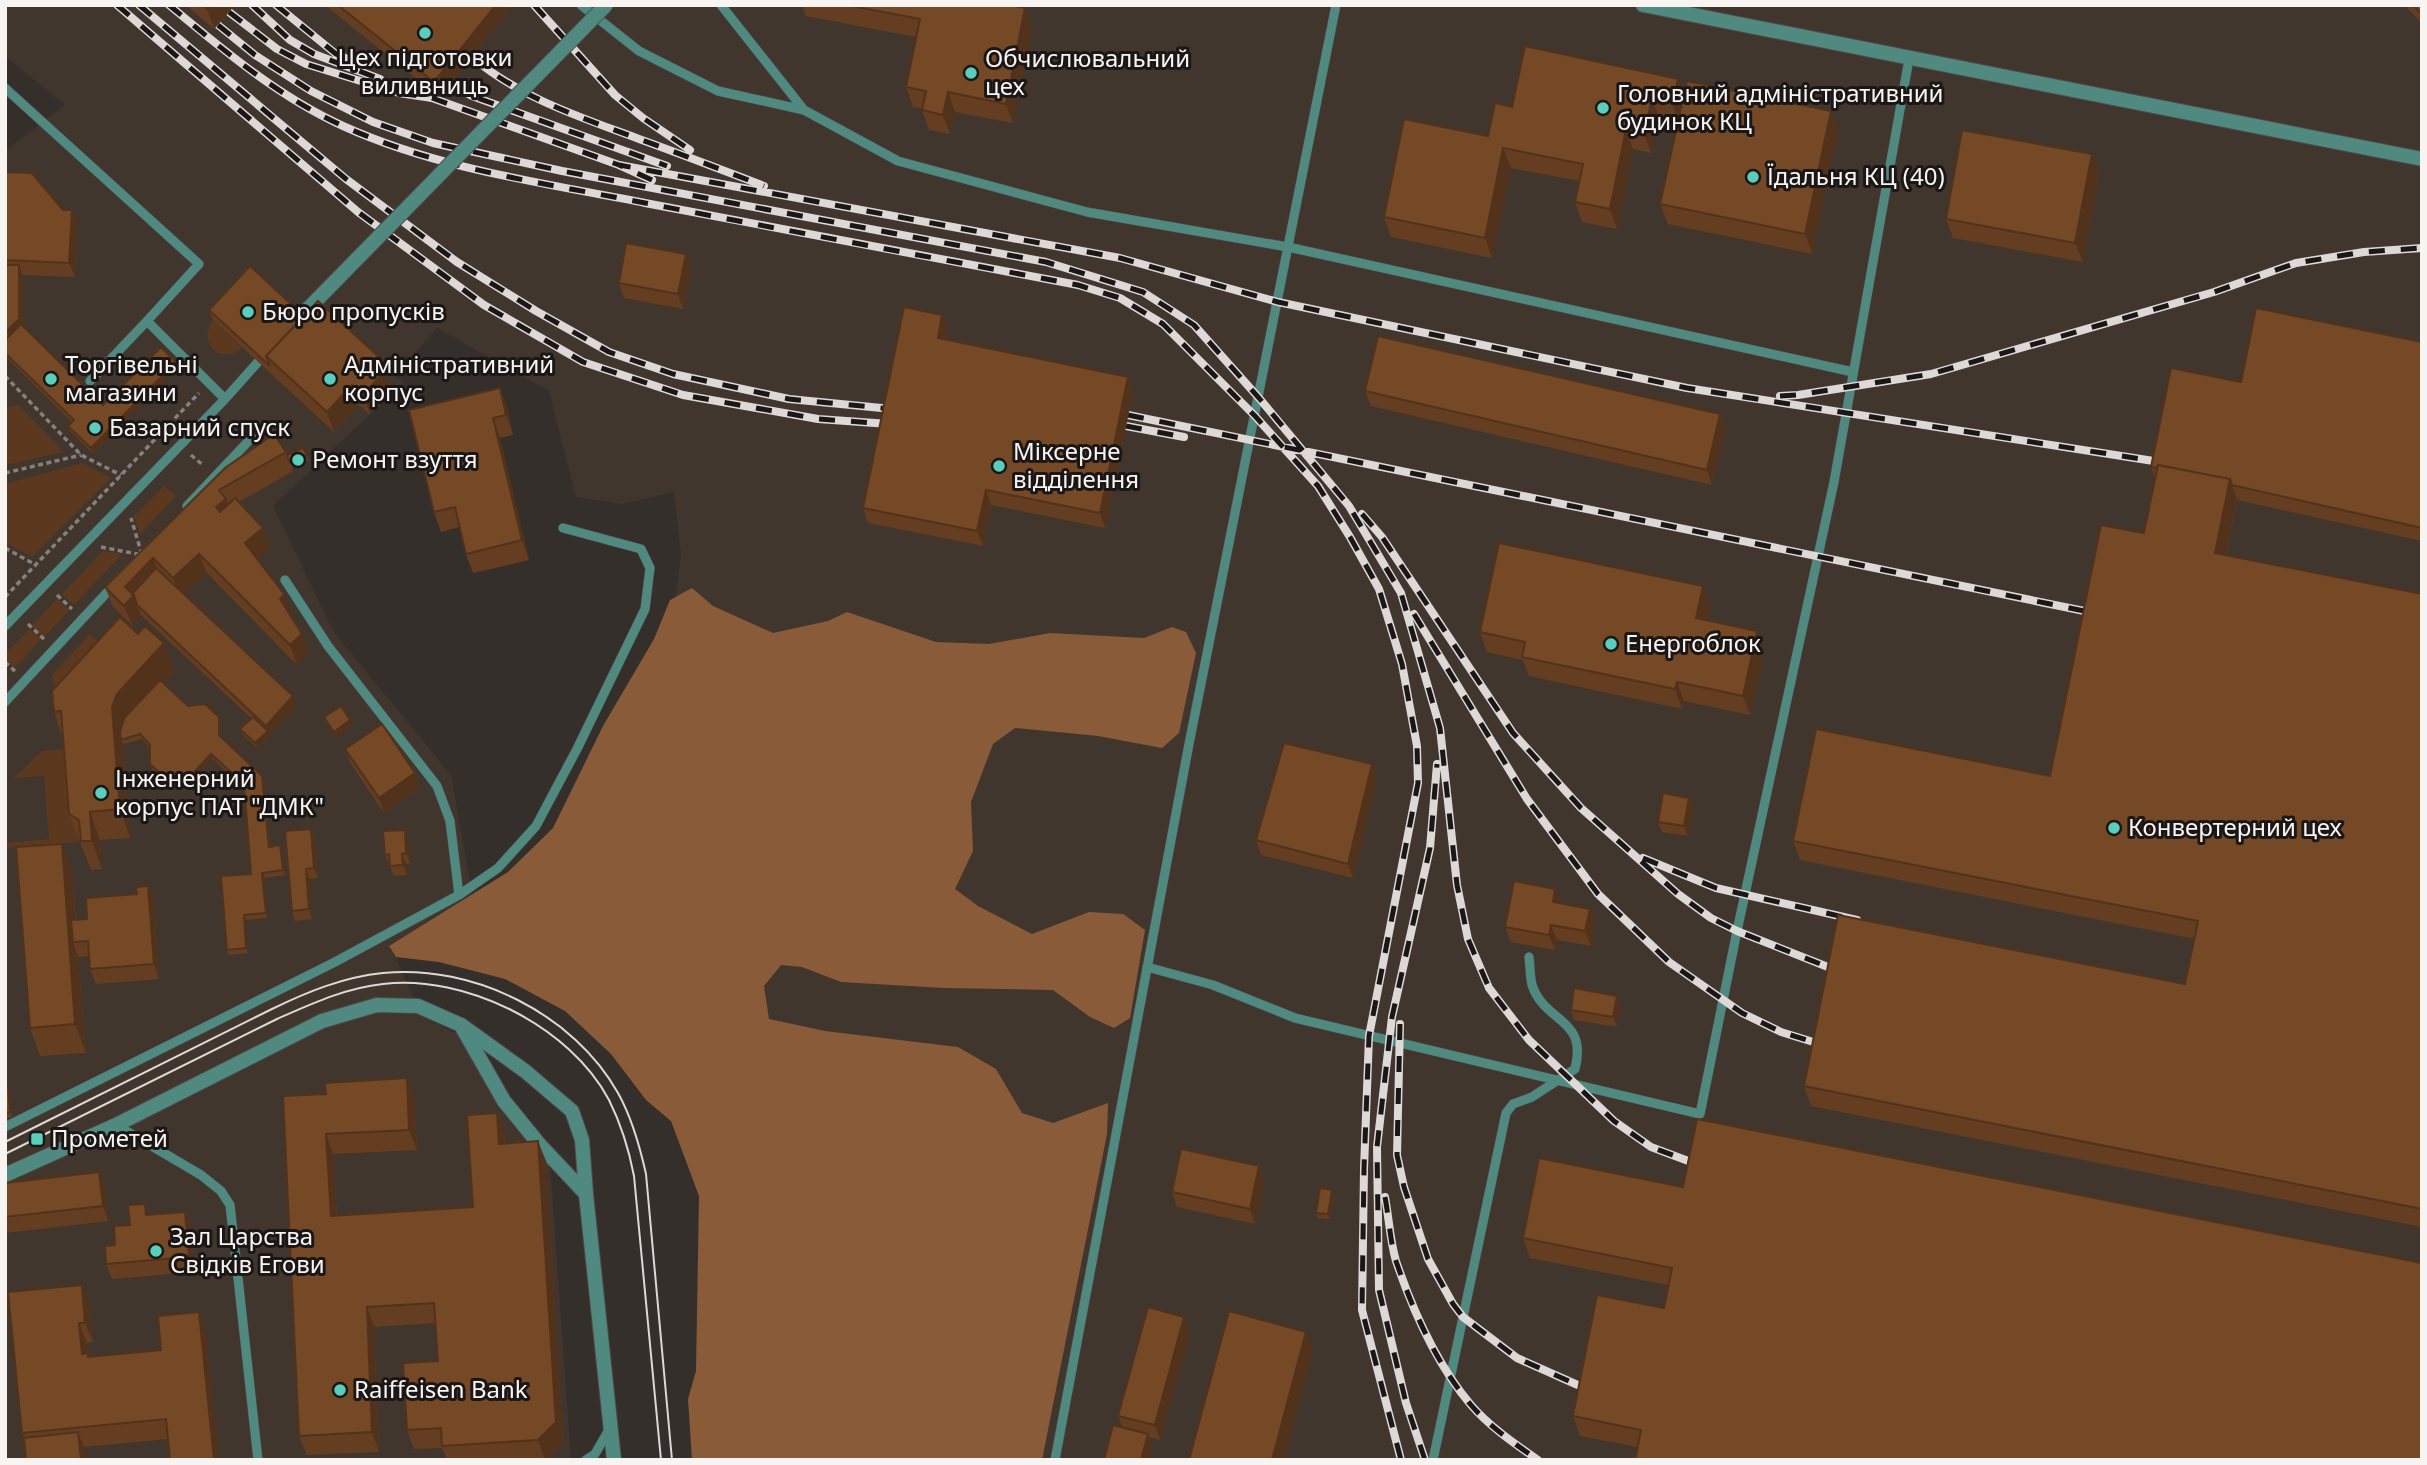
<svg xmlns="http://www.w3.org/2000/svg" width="2427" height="1465" viewBox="0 0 2427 1465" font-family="'Noto Sans',sans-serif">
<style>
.built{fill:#41362e}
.green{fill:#5c391e}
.forest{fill:#8a5b38}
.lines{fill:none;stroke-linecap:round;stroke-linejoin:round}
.service-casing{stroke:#4f4b47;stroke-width:10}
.minor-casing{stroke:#4f4b47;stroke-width:16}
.path{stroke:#86817e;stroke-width:3.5;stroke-dasharray:5 3.5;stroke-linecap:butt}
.service{stroke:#508980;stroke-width:9}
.minor{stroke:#508980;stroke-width:14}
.tram{stroke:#ded9d6;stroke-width:2}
.rail-casing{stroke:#ded9d6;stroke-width:8}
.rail{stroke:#1a1716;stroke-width:5;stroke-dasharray:16;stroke-linecap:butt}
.minor-bridge-casing{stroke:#4f4b47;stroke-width:16;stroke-linecap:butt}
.minor-bridge{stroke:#508980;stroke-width:14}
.wall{fill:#653e21}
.shaded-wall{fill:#52321b}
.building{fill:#754826;stroke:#52321b;stroke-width:2}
.poi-dot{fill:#5acebd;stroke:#1a1716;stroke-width:2.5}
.labels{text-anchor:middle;stroke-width:6;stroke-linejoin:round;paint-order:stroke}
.poi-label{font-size:24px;fill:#f8f4f1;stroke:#1a1716;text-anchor:start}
</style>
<rect width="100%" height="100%" fill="#342f2b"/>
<!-- built -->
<path class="built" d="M5,5H2422V1460H755L674,612L681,555L674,492L622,504L576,497L549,391L437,328L395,376L404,382L273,506L333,631L451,775L472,894L389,946L396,958L421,1016L458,1034L498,1105L550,1164L571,1460H5V151L65,105L5,56Z"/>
<!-- green -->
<path class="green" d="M213,320L242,348C232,355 224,357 213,350C205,339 206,331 213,320Z
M18,405L64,452L5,465V408Z
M82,463L111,478L32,557L5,542V484Z
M164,486L176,496L140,534L134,516Z
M103,551L122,554L74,605L62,594Z
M57,599L69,610L44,637L32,626Z
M30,629L41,639L15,668L5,659V654Z
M90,634L118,660L62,719L52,675Z
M72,749L79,842L5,848V843L49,839L44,776L14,778L42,751Z"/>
<!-- forest -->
<path class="forest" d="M692,588L713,606L773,633L828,621L847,612L936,642L989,644L1050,633L1144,638L1172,627L1186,632L1196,653L1179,733L1162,748L1098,736L1015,728L993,744L971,802L973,851L955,889L978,906L1032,934L1089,912L1123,914L1145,930L1130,1018L1114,1028L1090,1017L1053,990L944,988L841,982L802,967L781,965L764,986L769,1019L825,1031L958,1047L996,1069L1022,1113L1053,1123L1108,1103L1107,1134L1042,1460H692L688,1399L696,1371L699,1196L671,1121L646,1100L611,1054L565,1011L505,979L439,962L396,957L389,946L508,872L553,828L603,726L654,639L670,600Z"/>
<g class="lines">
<!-- service casing -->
<g class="service-casing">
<path id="service" d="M581,5L639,51L718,91L804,110
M721,5L804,110L898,161L1087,212L1288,247L1853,372
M5,88L199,264L147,321L225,399
M90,381L147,321
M187,506L258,431
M285,580L328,646L437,786L450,821L459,895
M5,626L225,399L258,362
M5,702L113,586
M1147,967L1213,985L1295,1018L1700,1114L1737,931L1834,482L1909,59
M116,1125L201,1175L221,1191L230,1205L258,1460
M5,1127L335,962L459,895L498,868L536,826L577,749L645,609L650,568L641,549L563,528
M586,1460L595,1454L610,1428
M1055,1460L1189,744L1336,5
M1433,1460L1506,1113L1513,1104L1532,1097L1575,1069C1588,1017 1545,1024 1532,985C1530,977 1530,965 1529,957"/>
</g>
<!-- minor casing -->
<g class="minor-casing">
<path id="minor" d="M1643,5L2422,159
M463,1029L504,1101L539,1144L586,1194
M5,1175L116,1125L322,1021L377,1005L418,1006L461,1025L525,1071L572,1111L582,1140L586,1194L614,1460"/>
</g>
<!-- path -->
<path class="path" d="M5,376L81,455L121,475
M191,455L204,466
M5,473L81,455
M101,547L142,555L131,518
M5,548L36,565
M57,595L72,609
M5,597L199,393
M28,624L45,640
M5,662L16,672"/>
<!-- service -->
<use href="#service" class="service"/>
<!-- minor -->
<use href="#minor" class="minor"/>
<!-- tram -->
<path class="tram" d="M5,1142L272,1009C307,992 343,977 383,973C473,964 574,1014 618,1093C632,1118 640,1147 646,1174L672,1460
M5,1154L277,1019C311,1004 345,988 383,984C465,974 570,1026 609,1100C621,1124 629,1150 634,1176L661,1460"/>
<!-- rail casing -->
<g class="rail-casing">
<path id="rail" d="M117,5L358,212L484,305L583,362L683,395L818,419L889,424
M139,5L346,179L457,262L536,311L609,352L673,374L789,399L892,409
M169,5C223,50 279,97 343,126C438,169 544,183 645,203C790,231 934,258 1078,285L1120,298L1163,324L1255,416L1318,486L1350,537L1379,589L1402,664L1417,746L1418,783L1369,1036L1364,1169L1362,1310L1401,1460
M252,5L290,40L314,54L380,79
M276,5L336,54L345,58
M534,5L615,95L643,118L690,150
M229,12L277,49L306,64L399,93L432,98L619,165
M218,25L255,55L311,91L373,122L433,143L562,171L1046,262L1143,292L1194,325L1259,398L1349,506L1401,593L1440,728L1457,885L1468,939L1489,988L1529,1040L1614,1121L1651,1147L1699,1165
M472,57C520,98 580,117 639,139C681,154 722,170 764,186
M450,84L472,96L667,166
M652,180L619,165L1120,258L1278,302L1687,388L2160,462
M1780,396L1798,395L1931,374L2214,292L2296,263L2364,252L2422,248
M1128,415L2094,613
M1126,426L1184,437
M1362,514L1382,537L1513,733L1581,808L1678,894L1711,918L1737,931L1838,971
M1414,614L1527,799L1598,894L1669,962L1742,1013L1781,1032L1823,1045
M1643,858L1716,888L1857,920
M1400,1024L1397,1155L1404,1187L1428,1259L1453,1304L1463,1317L1517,1358L1589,1390
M1385,1197C1389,1218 1390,1241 1396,1261C1413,1311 1437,1365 1471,1405C1490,1427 1515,1444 1538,1460
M1425,1460L1406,1403L1379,1290L1377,1147L1392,1017L1430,848L1437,764"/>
</g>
<!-- rail -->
<use href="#rail" class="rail"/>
<!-- minor-bridge casing -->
<g class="minor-bridge-casing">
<path id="minor-bridge" d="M299,318L606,5"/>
</g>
<!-- minor-bridge -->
<use href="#minor-bridge" class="minor-bridge"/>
</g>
<!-- wall -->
<path class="wall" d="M186,5H235L214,29Z
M325,5H509L510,9L439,97Z
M802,5H1010L1032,27L1013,123L955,112L950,134L929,130L922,110V108L913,107L906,87L916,37L806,16Z
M2407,5H2422V23L2408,9Z
M1684,95L1838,131L1812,254L1668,224L1660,204L1678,122L1659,118L1651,153L1633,149L1617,229L1582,222L1575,202L1579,181L1511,168L1492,258L1391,237L1384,217L1488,136L1512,107Z
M2092,154L2099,174L2083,262L1953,238L1946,219Z
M5,172L77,225L75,277L22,275L23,326L103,405L176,362L178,367L93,453L70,431L68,426L72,422L5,356V340L8,338L5,335Z
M686,254L691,269L683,309L624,298L619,283Z
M209,310L304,316L379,357L391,392L370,414L359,405L334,432L213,320Z
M942,315L948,330L946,340L1133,392L1105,528L991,505L983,546L868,523L863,508Z
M2422,342V541L2237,500L2226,555L2422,594V1227L1811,1106L1804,1086L2185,984L2195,939L1800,860L1793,841L2050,776L2144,533L2155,479L2151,467L2241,382Z
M500,388L507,408L513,435L500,438L529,560L473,573L466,554L459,527L441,532L434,512Z
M1365,391L1720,414L1725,429L1712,485L1371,406Z
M286,452L287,455H307L309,460L291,468L293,471L239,502L263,528L270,548L257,559L291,614L290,615L309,654L297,665L207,573L184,594L297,706L257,748L242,734L240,729L251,718L141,615L132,625L113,607L105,587L225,468Z
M1710,606L1707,620L1764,650L1750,715L1684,701L1682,709L1529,676L1523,660L1487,652L1480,632Z
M138,634L164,643L174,672L164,683L188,706L221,722V737L262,776L264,781L270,846L280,845L282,850L285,875L264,878L267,918L245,920L248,953L228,955L227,950L251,874L244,788L213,759L194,779L166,782L152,769L150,764V748L142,739L123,744L130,838L100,840L102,869L91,870L69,814L63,738L54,712Z
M345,749L415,773L420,788L384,813L351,764Z
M1377,779L1353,878L1261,855L1256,840Z
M1693,808L1688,836L1662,832L1658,822Z
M311,829L315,839L318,878L309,879L312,919L295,921L292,911Z
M408,840L410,863L406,864L407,875L394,876L385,855Z
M72,872L76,920L87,919L137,894L148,886L154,901L159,979L96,984L90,969L89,956L78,957L86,1053L40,1056L30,1028Z
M1555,889L1561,904L1590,909L1595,924L1591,946L1557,940L1555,950L1511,942L1505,927Z
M1620,1006L1617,1027L1574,1020L1571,1010Z
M5,1087H8L10,1092L12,1117H5Z
M283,1096L414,1098L417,1150L333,1154L337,1216L473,1207L497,1113L504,1132L505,1143L546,1161L563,1442L545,1460H447L442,1448L414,1449L407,1430L438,1361L435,1323L374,1327L379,1452L307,1455L299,1436Z
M1259,1166L1264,1181L1255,1224L1177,1207L1172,1192Z
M5,1183L104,1187L108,1221L5,1233Z
M1683,1187L2422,1263L1637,1447L1580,1436L1573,1416L1664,1308L1668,1285L1530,1258L1523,1238Z
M1334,1195L1330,1219L1318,1218L1316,1213Z
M185,1212L191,1226L194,1272L112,1279L106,1264L115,1245L130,1225L149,1214Z
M89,1305L93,1342L87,1343L88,1353L89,1357L161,1350L199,1312L206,1332L168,1439L84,1447L24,1438L22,1433Z
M1184,1317L1190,1332L1160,1440L1149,1437L1153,1449L1123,1428L1118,1416Z"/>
<!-- shaded-wall -->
<path class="shaded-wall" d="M211,5H235L214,29L207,9Z
M496,5H509L510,9L439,97L434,82Z
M1025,8L1032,27L1013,123L1006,104Z
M1678,79L1685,98L1679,122L1672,103Z
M948,92L955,112L950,134L943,115Z
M1652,98L1659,118L1651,153L1644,134Z
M1831,111L1838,131L1812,254L1805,234Z
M1626,129L1633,149L1617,229L1610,209Z
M1503,148L1511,168L1492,258L1485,238Z
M2092,154L2099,174L2083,262L2075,243Z
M72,210L77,225L75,277L69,263Z
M686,254L691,269L683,309L678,294Z
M19,265L22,275L23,329L11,341L7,331Z
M942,315L948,330L943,353L938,338Z
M379,357L391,392L370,414L363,395L373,363Z
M176,362L178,367L93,453L91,448Z
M1128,377L1133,392L1105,528L1100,513Z
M352,385L359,405L334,432L327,412Z
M500,388L507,408L513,435L506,415Z
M1720,414L1725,429L1712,485L1707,470Z
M493,418L500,438L529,560L522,540Z
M2230,479L2237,499L2222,573L2215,553Z
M986,490L991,505L983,546L977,531Z
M226,499L233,518L223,527L216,507Z
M263,528L270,548L252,563L245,543Z
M199,554L207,573L181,597L173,578Z
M153,558L160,578L136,603L141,615L132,625L124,606L125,587Z
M1703,586L1710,606L1703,637L1696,618Z
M284,594L291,614L287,618L280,599Z
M1757,631L1764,650L1750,715L1743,696Z
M302,634L309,654L297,665L290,645Z
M164,643L174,672L127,722L121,740L123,744L130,838L120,809L112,707L117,694Z
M1677,682L1684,701L1682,709L1675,689Z
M293,696L297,706L257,748L255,743L268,731L266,726Z
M219,717L221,722V740L219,735Z
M350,720L352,725L336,737L334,732Z
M211,754L213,759L194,779L192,774Z
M1372,764L1377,779L1353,878L1348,864Z
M415,773L420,788L384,813L379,798Z
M262,776L264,781L270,852L269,847Z
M1689,798L1693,808L1688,836L1684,826Z
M90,812L100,840L102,869L92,841Z
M311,829L315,839L318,878L314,868Z
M405,830L408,840L410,863L406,853Z
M62,844L72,872L77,942H73L78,957L86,1053L75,1024Z
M280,845L282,850L285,875L283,870Z
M402,854L406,864L407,875L403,865Z
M306,869L309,879L312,919L309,909Z
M262,873L264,878L267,918L266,913Z
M148,886L154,901L159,979L154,964Z
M1555,889L1561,904L1553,902Z
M1590,909L1595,924L1591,946L1585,931Z
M244,915L245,920L248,953L246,948Z
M1551,925L1557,940L1555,950L1549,935Z
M1617,996L1620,1006L1617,1027L1613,1017Z
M5,1031L6,1033L8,1059L6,1054Z
M407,1078L414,1098L417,1150L409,1130Z
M8,1087L10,1092L12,1117L10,1112Z
M497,1113L504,1132L506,1163L499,1144Z
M326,1134L333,1154L338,1236L331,1216Z
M538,1141L546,1161L563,1442L545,1460L538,1440Z
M1259,1166L1264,1181L1255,1224L1250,1209Z
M99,1172L104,1187L108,1221L103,1206Z
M1332,1190L1334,1195L1330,1219L1328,1214Z
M185,1212L191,1226L194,1272L189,1257Z
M82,1285L89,1305L93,1342L85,1323Z
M367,1307L374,1327L379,1452L372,1432Z
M199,1312L206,1332L219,1460H214Z
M1184,1317L1190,1332L1160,1440L1155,1425Z
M79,1323L87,1343L90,1373L82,1354Z
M1306,1332L1313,1351L1284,1460H1272Z
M78,1432L84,1447L85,1460H81Z
M1148,1434L1153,1449L1150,1460H1141Z"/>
<!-- building -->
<path class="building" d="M202,5H211L207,9Z
M338,5H496L434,82Z
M847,5H1010L1025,8L1006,104L948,92L943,115L922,110L926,91L906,87L920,19Z
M2413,5H2422V13L2420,12Z
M1525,46L1678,79L1672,103L1652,98L1644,134L1626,129L1610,209L1575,202L1583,164L1503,148L1485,238L1384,217L1404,119L1488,136L1495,103L1512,107Z
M1687,81L1831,111L1805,234L1660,204Z
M1962,130L2092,154L2075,243L1946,219Z
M5,172L32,173L63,210H72L69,263L5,260Z
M626,243L686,254L678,294L619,283Z
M5,265H19V319L7,331L5,329Z
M250,266L304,316L266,356L270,366L209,310Z
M318,301L379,357L373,363L384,372L363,395L352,385L327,412L266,356Z
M904,307L942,315L938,338L1128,377L1100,513L986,490L977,531L863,508Z
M2256,308L2422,342V528L2232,485L2230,479L2158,465L2157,468L2151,467L2171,368L2241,382Z
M21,324L103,405L161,347L176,362L91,448L68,426L74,420L5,353V340Z
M1378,336L1720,414L1707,470L1365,391Z
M500,388L506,415L493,418L522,540L466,554L455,507L434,512L409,410Z
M274,434L286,452L219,490L226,499L216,507L220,512L235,498L263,528L245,543L284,594L280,599L302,634L290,645L199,554L173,578L153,558L125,587L134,595L124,606L105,587L225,468Z
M303,448L307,455L290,463L287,455Z
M2158,465L2230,479L2215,553L2422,594V1209L1804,1086L1838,915L2185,984L2198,921L1793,841L1816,729L2050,776L2101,525L2144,533Z
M1499,543L1703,586L1696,618L1757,631L1743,696L1677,682L1675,689L1522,657L1525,642L1480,632Z
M156,568L293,696L266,726L137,605L134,595L132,594Z
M120,617L138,634L145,626L164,643L117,694L112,707L120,809L90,812L92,841H81L79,820L69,814L61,711L54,712L52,691Z
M160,680L188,706L205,704L219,717V735L262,776L269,847L280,845L283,870L262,873L266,913L244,915L246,948L227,950L221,876L251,874L244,784L211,754L192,774L164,777L150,764V745L140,734L121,740L120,731L125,717Z
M341,706L350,720L334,732L324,717Z
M253,717L268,731L255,743L240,729Z
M382,724L415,773L379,798L345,749Z
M1284,743L1372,764L1348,864L1256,840Z
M1663,793L1689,798L1684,826L1658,822Z
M311,829L314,868L306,869L309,909L292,911L285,831Z
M405,830L406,853L402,854L403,865L390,866L389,854L385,855L383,831Z
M62,844L75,1024L30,1028L16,847Z
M1514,881L1555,889L1553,902L1590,909L1585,931L1551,925L1549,935L1505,927Z
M148,886L154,964L90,969L88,941L73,942L71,920L87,919L86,898L137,894L136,887Z
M1574,988L1617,996L1613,1017L1571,1010Z
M407,1078L409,1130L326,1134L331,1216L473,1207L467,1115L497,1113L499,1144L538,1141L556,1422L538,1440L442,1446L441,1428L407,1430L403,1363L438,1361L434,1303L367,1307L372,1432L299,1436L283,1096L326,1094L325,1083Z
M5,1087H8L10,1112H5Z
M1697,1119L2422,1263V1460H1635L1641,1430L1573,1416L1575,1405L1597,1295L1664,1308L1672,1268L1523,1238L1539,1158L1683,1187Z
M1181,1149L1259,1166L1250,1209L1172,1192Z
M99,1172L103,1206L5,1217V1183Z
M1320,1188L1332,1190L1328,1214L1316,1213Z
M145,1204L146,1215L185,1212L189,1257L106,1264L105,1246L115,1245L114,1226L130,1225L128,1205Z
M82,1285L85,1323H79L82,1354L88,1353V1357L161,1350L158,1316L199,1312L214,1460H170L166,1419L22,1433L8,1292Z
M1148,1307L1184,1317L1155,1425L1118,1416Z
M1229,1311L1306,1332L1272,1460H1189Z
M1113,1425L1148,1434L1141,1460H1104Z
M78,1432L81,1460H26L24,1438Z"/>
<!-- markers -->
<g class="poi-dot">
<circle cx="425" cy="33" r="7"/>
<circle cx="971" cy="73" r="7"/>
<circle cx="1603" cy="108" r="7"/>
<circle cx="1753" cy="177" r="7"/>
<circle cx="248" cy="312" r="7"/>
<circle cx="51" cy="379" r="7"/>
<circle cx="330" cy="379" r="7"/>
<circle cx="95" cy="428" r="7"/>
<circle cx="298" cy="460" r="7"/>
<circle cx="999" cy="466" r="7"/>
<circle cx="1611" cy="644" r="7"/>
<circle cx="101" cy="793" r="7"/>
<circle cx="2114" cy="828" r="7"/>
<rect x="30" y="1132" width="14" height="14" rx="3.5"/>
<circle cx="156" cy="1251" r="7"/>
<circle cx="340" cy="1390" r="7"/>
</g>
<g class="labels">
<!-- poi labels -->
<g class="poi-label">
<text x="425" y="66" text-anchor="middle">Цех підготовки<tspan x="425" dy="28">виливниць</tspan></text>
<text x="985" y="67">Обчислювальний<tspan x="985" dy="28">цех</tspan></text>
<text x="1617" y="102">Головний адміністративний<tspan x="1617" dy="28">будинок КЦ</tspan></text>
<text x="1767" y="185">Їдальня КЦ (40)</text>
<text x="262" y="320">Бюро пропусків</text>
<text x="65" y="373">Торгівельні<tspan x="65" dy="28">магазини</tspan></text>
<text x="344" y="373">Адміністративний<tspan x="344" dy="28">корпус</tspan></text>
<text x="109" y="436">Базарний спуск</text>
<text x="1013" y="460">Міксерне<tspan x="1013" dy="28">відділення</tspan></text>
<text x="312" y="468">Ремонт взуття</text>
<text x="1625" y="652">Енергоблок</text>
<text x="115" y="787">Інженерний<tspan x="115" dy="28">корпус ПАТ "ДМК"</tspan></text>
<text x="2128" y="836">Конвертерний цех</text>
<text x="51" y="1147">Прометей</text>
<text x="170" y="1245">Зал Царства<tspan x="170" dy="28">Свiдкiв Егови</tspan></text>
<text x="354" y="1398">Raiffeisen Bank</text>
</g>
</g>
<!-- border -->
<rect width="2427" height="1465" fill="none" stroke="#f8f4f1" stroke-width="14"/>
</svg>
